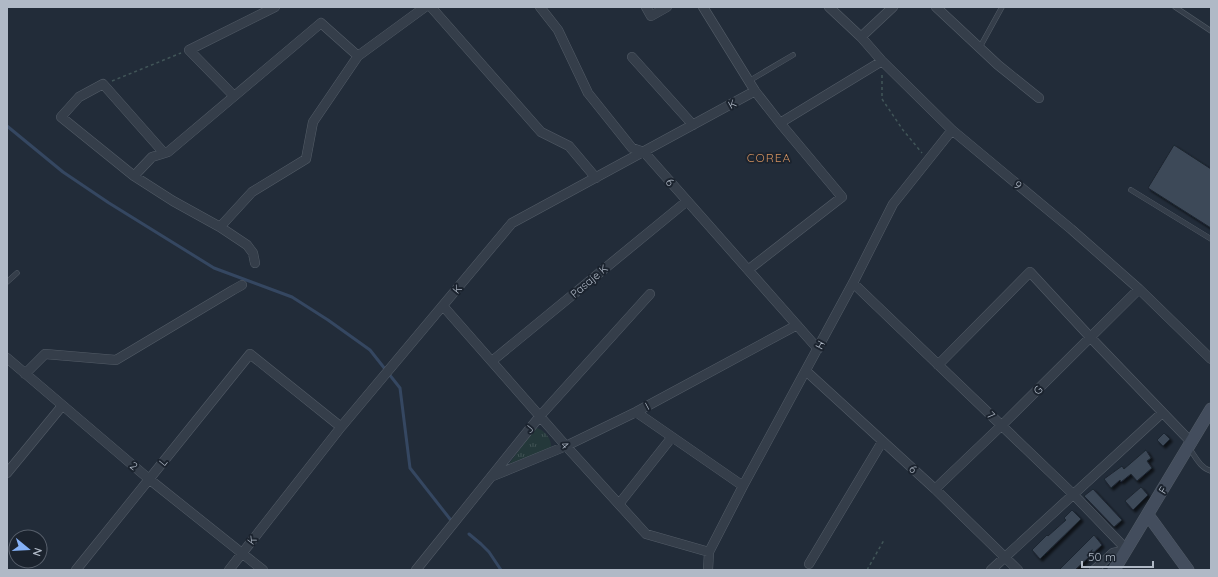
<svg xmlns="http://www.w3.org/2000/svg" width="1218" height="577" viewBox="0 0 1218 577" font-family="Quicksand,sans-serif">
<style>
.grass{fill:url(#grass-tufts)}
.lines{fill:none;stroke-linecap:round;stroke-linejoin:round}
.stream{stroke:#354761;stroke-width:3}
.building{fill:#3e4a59;stroke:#1d2530;filter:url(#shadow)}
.lane-casing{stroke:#535c67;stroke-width:5.5}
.street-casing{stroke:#535c67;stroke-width:10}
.secondary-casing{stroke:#535c67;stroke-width:13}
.path{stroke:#415558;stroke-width:1.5;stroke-dasharray:3 3;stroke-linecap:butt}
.lane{stroke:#353e4a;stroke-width:4.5}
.street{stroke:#353e4a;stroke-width:9}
.secondary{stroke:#434d5d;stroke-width:12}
.labels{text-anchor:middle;stroke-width:4;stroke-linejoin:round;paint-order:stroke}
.street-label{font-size:11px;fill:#b0b9c6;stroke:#1b232e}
.neighbourhood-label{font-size:12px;letter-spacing:1px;fill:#d2915f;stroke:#1b232e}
</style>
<defs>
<pattern id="grass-tufts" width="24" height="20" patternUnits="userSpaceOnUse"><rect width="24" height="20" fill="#24383a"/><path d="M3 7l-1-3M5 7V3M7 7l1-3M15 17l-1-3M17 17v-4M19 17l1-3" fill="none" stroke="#415355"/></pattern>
<filter id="shadow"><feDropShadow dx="2.5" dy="2.5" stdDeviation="1" flood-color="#0009"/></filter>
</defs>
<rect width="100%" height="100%" fill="#222c39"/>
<!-- grass -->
<path class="grass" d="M535,428C543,428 552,439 551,447L548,449L509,464Z"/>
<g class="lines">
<!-- stream -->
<path class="stream" d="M7,126L63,172L109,203L214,268L292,297L328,320L370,350L400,388L410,468L450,519
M469,534L481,544L489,552L501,570"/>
</g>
<!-- building -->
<path class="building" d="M1174,145L1211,169V228L1148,188Z
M1164,433L1170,439L1163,446L1157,440Z
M1146,450L1151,458L1147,461L1152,468L1137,481L1131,474L1121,482L1120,480L1111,488L1104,479L1122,466L1124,469Z
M1141,487L1148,495L1133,510L1125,501Z
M1093,489L1122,520L1114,527L1084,496Z
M1072,510L1081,519L1040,559L1032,550L1047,535L1048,536L1066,520L1064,518Z
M1094,535L1102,545L1075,570H1059Z"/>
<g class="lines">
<!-- lane casing -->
<g class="lane-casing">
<path id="lane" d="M1175,7L1211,31
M980,47L1002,7
M749,81L793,55
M1131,190L1211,239
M7,282L17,273
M1189,448C1195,456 1200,468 1211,471"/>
</g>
<!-- street casing -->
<g class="street-casing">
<path id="street" d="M431,7L541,132L569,146L596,178
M540,7L558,30L588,93L632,148L644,152L818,349
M646,7L651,16L667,7
M703,7L755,91L780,123L842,197L748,270
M829,7L861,37L882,61L952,130L1071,229L1139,289L1211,359
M936,7L998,65L1039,98
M861,37L893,7
M632,57L693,125
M234,96L189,50L275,7
M780,123L882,61
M164,153L103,84L79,97L61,117L134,176L173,201L220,227
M134,176L152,157L168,152L321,23L358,56
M255,263L253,253L247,245L220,227L252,192L306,159L313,122L358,56L425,7
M853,283L1074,495L1127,550
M443,306L566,446L646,534L709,552
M7,358L149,479L263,570
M492,361L687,201
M938,365L1030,272L1091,338L1192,443
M806,371L935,489L1018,570
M25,374L45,354L116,360L233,290L242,285
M636,412L743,486
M7,473L62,406
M493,476L566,446L636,412L797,325
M935,489L1001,426L1139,289
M619,504L672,437
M809,564L882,442
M76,570L250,354L341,427
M229,570L341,427L512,223L755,91
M416,570L540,416L650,294
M708,570L709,552L743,486L853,283L893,204L952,130
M991,570L1162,413
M1094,570L1113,553L1127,550"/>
</g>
<!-- secondary casing -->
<g class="secondary-casing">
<path id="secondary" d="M1148,515L1188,570
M1114,570L1211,409"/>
</g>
<!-- path -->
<path class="path" d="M882,75V99L903,130L922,153
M112,81L181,53
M867,570L884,540"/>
<!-- lane -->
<use href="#lane" class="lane"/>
<!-- street -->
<use href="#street" class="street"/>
<!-- secondary -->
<use href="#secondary" class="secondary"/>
</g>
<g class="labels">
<!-- street labels -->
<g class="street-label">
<text transform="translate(732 104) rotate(-29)" y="4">K</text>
<text transform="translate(670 182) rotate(49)" y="4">6</text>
<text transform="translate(1018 185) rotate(40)" y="4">9</text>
<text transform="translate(589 281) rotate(-40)" y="4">Pasaje K</text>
<text transform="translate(457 289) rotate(-50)" y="4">K</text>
<text transform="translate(820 345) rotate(-62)" y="4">H</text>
<text transform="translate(1038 390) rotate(-44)" y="4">G</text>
<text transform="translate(647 406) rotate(-28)" y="4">I</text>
<text transform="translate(991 415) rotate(44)" y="4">7</text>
<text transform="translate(529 429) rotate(-51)" y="4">J</text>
<text transform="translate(565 445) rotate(49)" y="4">4</text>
<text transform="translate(163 462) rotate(-51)" y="4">L</text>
<text transform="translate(134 466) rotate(40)" y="4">2</text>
<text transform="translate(913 469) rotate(42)" y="4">6</text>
<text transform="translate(1163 490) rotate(-59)" y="4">F</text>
<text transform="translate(252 540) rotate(-52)" y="4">K</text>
</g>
<!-- neighbourhood labels -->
<g class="neighbourhood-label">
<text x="769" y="162">COREA</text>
</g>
</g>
<!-- border -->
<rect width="1218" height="577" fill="none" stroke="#b0b9c6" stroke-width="16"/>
<!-- north arrow -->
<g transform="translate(28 549) rotate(108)"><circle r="19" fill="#1b232e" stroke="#575f6b"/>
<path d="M0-3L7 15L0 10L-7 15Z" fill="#85b1f6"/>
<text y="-6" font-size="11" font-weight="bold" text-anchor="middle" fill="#b0b9c6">N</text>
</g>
<!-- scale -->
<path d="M1082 561v6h71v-6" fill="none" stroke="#b0b9c6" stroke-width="2"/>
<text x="1088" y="561" font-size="12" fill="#b0b9c6" stroke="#1b232e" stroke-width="3" paint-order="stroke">50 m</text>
</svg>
